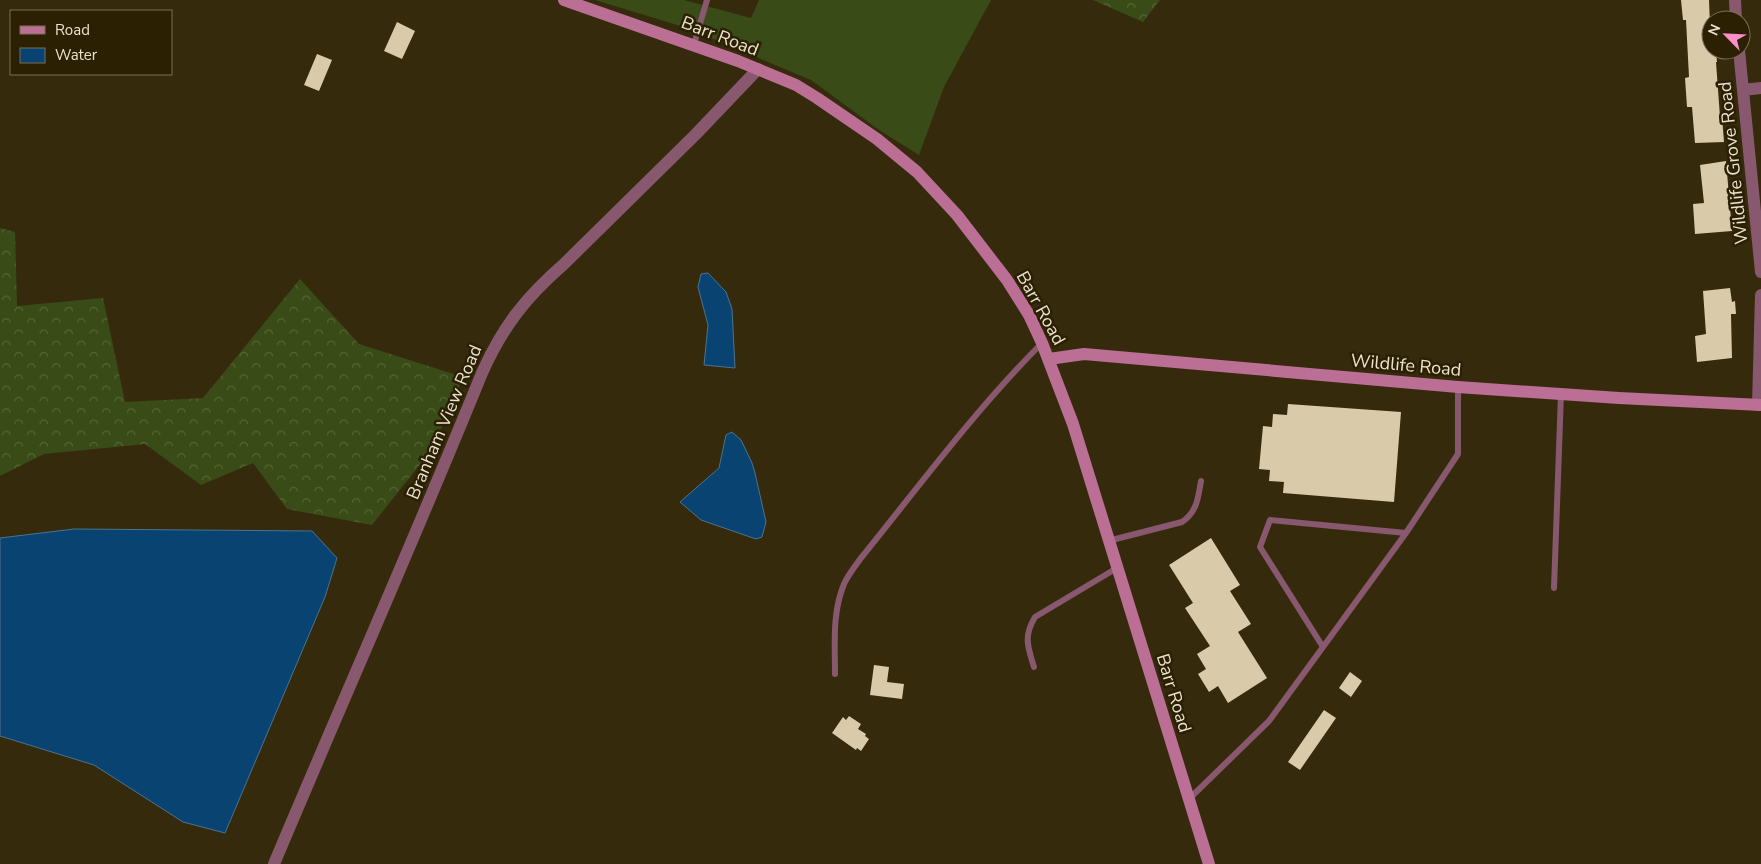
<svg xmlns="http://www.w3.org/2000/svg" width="1761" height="864" viewBox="0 0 1761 864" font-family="'Nunito Sans',sans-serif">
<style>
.grass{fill:#394b16}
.forest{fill:url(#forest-crowns)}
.water{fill:#084372;stroke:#4c738e}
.building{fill:#d9caa9}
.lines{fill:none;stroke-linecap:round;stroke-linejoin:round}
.lane{stroke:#88586e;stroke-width:6}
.street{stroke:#88586e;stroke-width:12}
.secondary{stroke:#bb6f94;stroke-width:12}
.labels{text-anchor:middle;stroke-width:5;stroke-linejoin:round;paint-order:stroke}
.street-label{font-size:18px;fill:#eae2d1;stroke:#2c2003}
</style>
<defs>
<pattern id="forest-crowns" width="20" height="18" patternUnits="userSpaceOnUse" patternTransform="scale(1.25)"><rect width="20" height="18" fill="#394b16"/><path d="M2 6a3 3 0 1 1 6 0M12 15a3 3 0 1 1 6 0" fill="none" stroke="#566537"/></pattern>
</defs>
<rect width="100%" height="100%" fill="#362a0d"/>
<!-- grass -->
<path class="grass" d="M595,0H684L751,18L759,0H991L944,87L919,155L879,130L811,80L687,28Z"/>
<!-- forest -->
<path class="forest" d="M1093,0H1160L1143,22Z
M0,228L15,232L17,306L103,298L125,402L203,398L300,279L359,344L463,377L447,417L429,453L372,525L287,509L253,463L201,485L145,444L44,454L0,476Z"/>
<!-- water -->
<path class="water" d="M708,273L726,292L732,309L735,368L704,365L708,325L698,287L701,274Z
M732,432L741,440L752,463L755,473L766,522L762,537L756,539L701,520L680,502L719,468L726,435Z
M74,529L312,531L337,558L325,597L225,833L183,822L94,765L0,736V538Z"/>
<!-- building -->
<path class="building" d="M1681,0H1709L1711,50H1716L1717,62H1716L1720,117H1722L1724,142L1695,143L1692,107H1687L1685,78L1689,77L1686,20H1683Z
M397,22L415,31L402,59L384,51Z
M317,54L332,60L319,91L304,85Z
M1726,161L1732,231L1695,234L1693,204L1704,203L1700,165Z
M1730,288L1732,302L1735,301L1736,314H1731L1732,358L1697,362L1695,336L1706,334L1703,291Z
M1288,404L1401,412L1394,502L1283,493L1284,482L1269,481L1270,470L1259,469L1263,426L1272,427L1273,414L1287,415Z
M1211,538L1240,585L1230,591L1251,624L1238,632L1267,678L1228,703L1218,686L1209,692L1198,674L1206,669L1197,654L1210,646L1185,608L1193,603L1169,565Z
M874,665L889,667L887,682L904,684L902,699L870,695Z
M1350,672L1362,681L1351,697L1339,688Z
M1324,710L1336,718L1300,770L1288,762Z
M849,716L861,724L858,729L866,734L865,736L869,739L861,751L857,748L856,750L832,733L843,717L846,720Z"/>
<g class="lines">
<!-- lane -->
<path class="lane" d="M694,44L707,0
M1108,541L1182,522C1197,512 1198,498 1201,481
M1554,588L1561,394
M1323,647L1406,533
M1034,667C1028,647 1023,637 1035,617L1117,568
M835,674C835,644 832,613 844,584C848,575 855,566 861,558C920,485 976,409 1042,343
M1189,799L1269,721L1323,647L1260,547L1270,520L1406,533L1458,454V387"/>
<!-- street -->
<path class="street" d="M1735,0L1736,20
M1739,50L1761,272
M1743,90L1761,88
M1758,405L1761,295
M274,864C343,700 415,538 482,373C503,326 526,297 564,264L696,134L758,69"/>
<!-- secondary -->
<path class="secondary" d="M564,0L738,61L796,85L817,98L877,139L917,172L957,215L1007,280L1029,315L1042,343L1073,424L1209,864
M1049,359L1084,354L1458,387L1619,398L1761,405"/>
</g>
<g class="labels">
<!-- street labels -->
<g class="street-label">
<text transform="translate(720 36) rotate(21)" y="6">Barr Road</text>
<text transform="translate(1733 163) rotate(-96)" y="6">Wildlife Grove Road</text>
<text transform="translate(1041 308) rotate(61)" y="6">Barr Road</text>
<text transform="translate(1406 365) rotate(5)" y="6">Wildlife Road</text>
<text transform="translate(444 422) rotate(-67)" y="6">Branham View Road</text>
<text transform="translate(1174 693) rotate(73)" y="6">Barr Road</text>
</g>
</g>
<!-- legend -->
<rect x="10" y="10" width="162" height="65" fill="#2c2003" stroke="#786e55"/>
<rect x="20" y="26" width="25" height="8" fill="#bb6f94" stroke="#786e55"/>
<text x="55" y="35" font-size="15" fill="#eae2d1">Road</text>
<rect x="20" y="48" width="25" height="15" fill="#084372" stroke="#786e55"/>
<text x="55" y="60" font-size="15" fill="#eae2d1">Water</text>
<!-- north arrow -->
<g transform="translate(1726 35) rotate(294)"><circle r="24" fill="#2c2003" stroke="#786e55"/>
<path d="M0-4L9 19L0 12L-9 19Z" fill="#fa8fc8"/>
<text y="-8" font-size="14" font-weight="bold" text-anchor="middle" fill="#eae2d1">N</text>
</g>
</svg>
